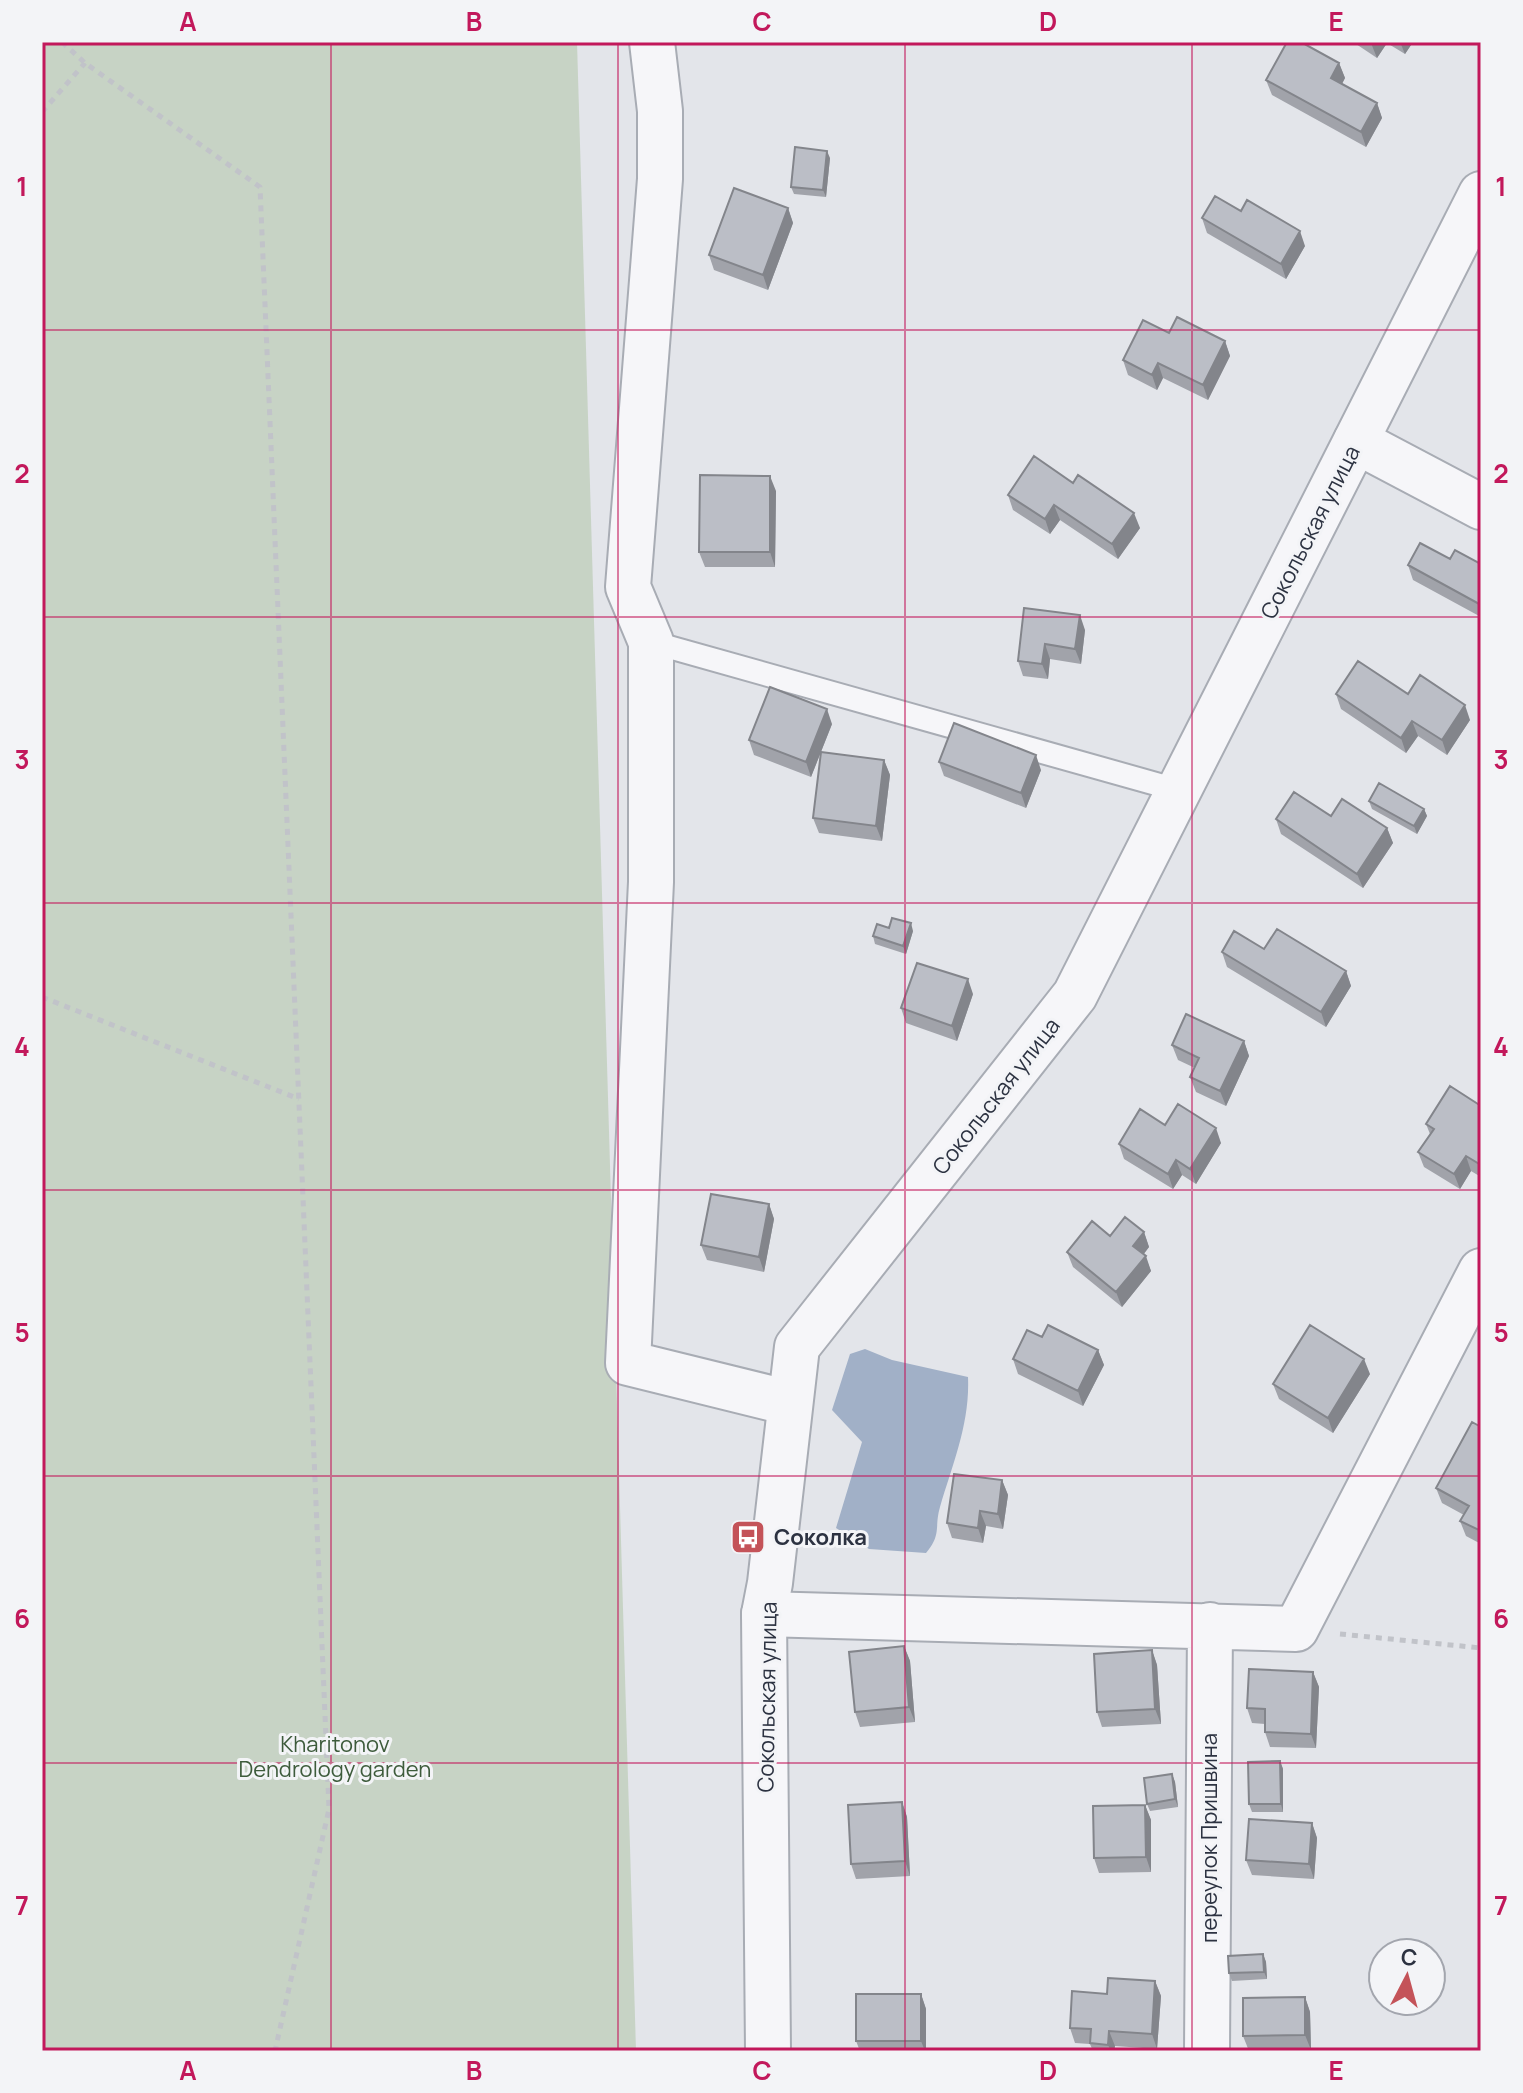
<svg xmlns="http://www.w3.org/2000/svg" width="1523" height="2093" viewBox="0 0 1523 2093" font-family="Manrope,sans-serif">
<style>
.green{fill:#c7d3c5}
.water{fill:#a1b0c7}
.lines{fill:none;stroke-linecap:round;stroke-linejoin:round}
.service-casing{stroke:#a8acb4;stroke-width:26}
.minor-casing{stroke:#a8acb4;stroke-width:48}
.tertiary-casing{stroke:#a8acb4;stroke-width:48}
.path{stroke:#c1c3c9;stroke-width:5;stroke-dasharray:6 6;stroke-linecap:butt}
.service{stroke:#f6f6f9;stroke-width:22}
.minor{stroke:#f6f6f9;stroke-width:44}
.tertiary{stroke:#f6f6f9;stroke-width:44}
.wall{fill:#a1a3aa}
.shaded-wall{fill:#83858b}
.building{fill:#bbbec6;stroke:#83858b;stroke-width:2}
.grid{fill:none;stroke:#c2185b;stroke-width:2;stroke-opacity:0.55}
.labels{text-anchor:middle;stroke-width:6;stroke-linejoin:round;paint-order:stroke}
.street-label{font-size:22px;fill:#2c3241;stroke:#f3f4f7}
.poi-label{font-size:22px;font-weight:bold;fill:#2c3241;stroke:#f3f4f7;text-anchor:start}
.park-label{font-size:22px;fill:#3d5b3b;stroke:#f3f4f7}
.neatline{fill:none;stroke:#c2185b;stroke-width:3}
.grid-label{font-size:26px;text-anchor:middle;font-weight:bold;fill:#c2185b}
</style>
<rect width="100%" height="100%" fill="#e3e5ea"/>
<!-- green -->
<path class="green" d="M42,42H577L636,2051H42Z"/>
<!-- water -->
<path class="water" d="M865,1349L892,1360L968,1377C970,1423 953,1463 940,1507C934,1528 942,1534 926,1553L869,1549L836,1528L862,1442L832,1410L850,1354Z"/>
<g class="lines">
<!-- service casing -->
<g class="service-casing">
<path id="service" d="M651,642L1181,791"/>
</g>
<!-- minor casing -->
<g class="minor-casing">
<path id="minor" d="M652,42L660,111V179L628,587L651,642V882L628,1363L790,1403
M1356,441L1481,507
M764,1614L1296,1629L1481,1271
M1207,2051L1210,1625"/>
</g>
<!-- tertiary casing -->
<g class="tertiary-casing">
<path id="tertiary" d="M768,2051L764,1614L770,1583L797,1347L1075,995L1481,194"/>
</g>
<!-- path -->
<path class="path" d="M62,42L85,63L260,187L329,1809L275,2051
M42,112L85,63
M42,997L299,1099
M1340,1634L1481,1648"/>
<!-- service -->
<use href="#service" class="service"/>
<!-- minor -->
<use href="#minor" class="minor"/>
<!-- tertiary -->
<use href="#tertiary" class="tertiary"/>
</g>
<!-- wall -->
<path class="wall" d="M1353,42H1413L1405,54L1387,43L1377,58Z
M1339,63L1345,78L1342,84L1377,103L1382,118L1366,147L1272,95L1266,80Z
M830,158L826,197L794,194L791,187Z
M788,208L793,223L768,290L714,270L709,255Z
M1202,218L1305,246L1286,279L1207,233Z
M1169,333L1225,341L1230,356L1208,400L1163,378L1157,390L1128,375L1123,360Z
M776,491L775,567H705L699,552Z
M1008,495L1140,528L1118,559L1060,520L1050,534L1013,510Z
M1450,559L1481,564V617L1413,580L1408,565Z
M1024,608L1085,630L1081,664L1050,659L1048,679L1023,676L1018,661Z
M1336,694H1408L1470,720L1447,755L1418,736L1406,753L1341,709Z
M832,724L811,777L754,755L749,740Z
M884,760L890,775L882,841L819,833L813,818Z
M939,762L1041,770L1026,808L944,776Z
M1369,801L1424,809L1427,816L1417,834L1372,809Z
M1276,819L1387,828L1393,843L1363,888L1281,834Z
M889,928L913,931L906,954L875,944L873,936Z
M1264,949L1346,971L1351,986L1326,1027L1227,967L1222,952Z
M973,994L957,1041L906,1023L901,1008Z
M1244,1041L1249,1056L1226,1106L1196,1092L1190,1077L1195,1068L1178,1060L1172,1045Z
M1481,1106V1177L1471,1171L1460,1189L1424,1167L1418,1152L1430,1134L1426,1124Z
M1165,1125L1221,1143L1196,1184L1182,1175L1173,1189L1124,1159L1119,1144Z
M769,1204L774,1219L764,1272L707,1260L701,1245Z
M1144,1232L1149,1247L1144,1254L1151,1271L1122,1307L1073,1267L1067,1252L1110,1236Z
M1042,1337L1098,1350L1104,1365L1083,1406L1018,1374L1013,1359Z
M1370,1374L1333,1433L1279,1399L1273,1384Z
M1481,1427V1544L1466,1536L1460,1521L1464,1515L1442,1503L1436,1488Z
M1002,1480L1008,1495L1003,1529L986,1526L983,1543L952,1538L947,1523Z
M904,1646L910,1661L915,1722L860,1727L855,1712Z
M1152,1650L1157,1665L1161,1724L1102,1727L1097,1712Z
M1313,1672L1319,1687L1316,1748L1270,1747L1265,1732V1724L1252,1723L1247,1708Z
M1280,1761L1283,1769V1812H1252L1249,1804Z
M1172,1774L1175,1782L1178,1807L1150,1811L1147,1804Z
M902,1802L907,1817L910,1876L856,1879L851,1864Z
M1145,1805L1151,1820V1872L1099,1873L1094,1858Z
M1312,1823L1317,1838L1314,1879L1252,1875L1246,1860Z
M1263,1954L1266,1962L1267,1979L1232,1981L1229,1973Z
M1155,1981L1161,1996L1157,2049L1115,2046L1114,2051H1093L1090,2044L1075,2043L1070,2028L1107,1994Z
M921,1994L926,2009V2051H860L856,2041Z
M1305,1997L1310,2012L1311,2050L1249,2051L1243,2036Z"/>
<!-- shaded-wall -->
<path class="shaded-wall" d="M1372,42L1387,43L1377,58L1371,43Z
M1400,42H1413L1405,54Z
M1339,63L1345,78L1337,93L1331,78Z
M1377,103L1382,118L1366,147L1361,132Z
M827,151L830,158L826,197L823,190Z
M788,208L793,223L768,290L763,275Z
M1300,231L1305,246L1286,279L1281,264Z
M1225,341L1230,356L1208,400L1203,385Z
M1158,363L1163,378L1157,390L1152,375Z
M770,476L776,491L775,567L770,552Z
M1054,505L1060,520L1050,534L1045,519Z
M1134,513L1140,528L1118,559L1112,544Z
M1080,615L1085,630L1081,664L1075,649Z
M1045,644L1050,659L1048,679L1042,664Z
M1465,705L1470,720L1447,755L1442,740Z
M827,709L832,724L811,777L806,762Z
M1412,721L1418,736L1406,753L1401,738Z
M1036,755L1041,770L1026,808L1021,793Z
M884,760L890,775L882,841L876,826Z
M1424,809L1427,816L1417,834L1414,826Z
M1387,828L1393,843L1363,888L1357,874Z
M911,923L913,931L906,954L903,946Z
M1346,971L1351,986L1326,1027L1321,1012Z
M968,979L973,994L957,1041L952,1026Z
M1244,1041L1249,1056L1226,1106L1220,1091Z
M1216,1128L1221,1143L1196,1184L1190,1169Z
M1466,1156L1471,1171L1460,1189L1454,1174Z
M1176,1160L1182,1175L1173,1189L1168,1174Z
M769,1204L774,1219L764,1272L759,1257Z
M1144,1232L1149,1247L1138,1261L1133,1246Z
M1146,1256L1151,1271L1122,1307L1116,1292Z
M1098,1350L1104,1365L1083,1406L1078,1391Z
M1364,1359L1370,1374L1333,1433L1328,1418Z
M1002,1480L1008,1495L1003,1529L998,1514Z
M980,1511L986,1526L983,1543L978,1528Z
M904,1646L910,1661L915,1722L909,1707Z
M1152,1650L1157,1665L1161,1724L1155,1709Z
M1313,1672L1319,1687L1316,1748L1311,1734Z
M1280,1761L1283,1769V1812L1281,1804Z
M1172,1774L1175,1782L1178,1807L1175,1799Z
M902,1802L907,1817L910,1876L905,1861Z
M1145,1805L1151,1820V1872L1146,1857Z
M1312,1823L1317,1838L1314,1879L1309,1864Z
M1263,1954L1266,1962L1267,1979L1264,1972Z
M1155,1981L1161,1996L1157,2049L1152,2034Z
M921,1994L926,2009V2051H925L921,2041Z
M1305,1997L1310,2012L1311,2050L1305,2035Z
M1109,2031L1115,2046L1114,2051H1111L1108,2045Z"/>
<!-- building -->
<path class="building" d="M1287,42H1301L1339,63L1331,78L1377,103L1361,132L1266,80Z
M795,147L827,151L823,190L791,187Z
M734,188L788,208L763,275L709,255Z
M1215,196L1241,211L1247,200L1300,231L1281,264L1202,218Z
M1177,317L1225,341L1203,385L1158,363L1152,375L1123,360L1143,320L1169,333Z
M1034,456L1073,483L1078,475L1134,513L1112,544L1054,505L1045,519L1008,495Z
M700,475L770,476V552H699Z
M1420,543L1450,559L1455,550L1481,564V605L1408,565Z
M1024,608L1080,615L1075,649L1045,644L1042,664L1018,661Z
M1358,661L1408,694L1420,675L1465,705L1442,740L1412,721L1401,738L1336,694Z
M770,687L827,709L806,762L749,740Z
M954,723L1036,755L1021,793L939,762Z
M821,752L884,760L876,826L813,818Z
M1379,783L1424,809L1414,826L1369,801Z
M1294,792L1331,816L1342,799L1387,828L1357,874L1276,819Z
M892,918L911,923L903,946L873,936L877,924L889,928Z
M1277,929L1346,971L1321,1012L1222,952L1234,931L1264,949Z
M917,963L968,979L952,1026L901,1008Z
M1186,1014L1244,1041L1220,1091L1190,1077L1199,1058L1172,1045Z
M1450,1086L1481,1106V1165L1466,1156L1454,1174L1418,1152L1434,1129L1426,1124Z
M1178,1104L1216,1128L1190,1169L1176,1160L1168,1174L1119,1144L1140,1109L1165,1125Z
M711,1194L769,1204L759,1257L701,1245Z
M1125,1217L1144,1232L1133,1246L1146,1256L1116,1292L1067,1252L1092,1221L1110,1236Z
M1048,1325L1098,1350L1078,1391L1013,1359L1027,1330L1042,1337Z
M1310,1325L1364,1359L1328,1418L1273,1384Z
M1472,1422L1481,1427V1531L1460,1521L1469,1506L1436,1488Z
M954,1474L1002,1480L998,1514L980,1511L978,1528L947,1523Z
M904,1646L909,1707L855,1712L849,1652Z
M1152,1650L1155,1709L1097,1712L1094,1654Z
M1249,1669L1313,1672L1311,1734L1265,1732V1709L1247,1708Z
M1280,1761L1281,1804H1249L1248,1762Z
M1172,1774L1175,1799L1147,1804L1144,1778Z
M902,1802L905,1861L851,1864L848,1805Z
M1145,1805L1146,1857L1094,1858L1093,1806Z
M1249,1819L1312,1823L1309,1864L1246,1860Z
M1263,1954L1264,1972L1229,1973L1228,1956Z
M1108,1978L1155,1981L1152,2034L1109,2031L1108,2045L1090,2043L1091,2029L1070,2028L1072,1991L1107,1994Z
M856,1994H921V2041H856Z
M1305,1997V2035L1243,2036V1998Z"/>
<!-- grid -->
<path class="grid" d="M331,42V2051M618,42V2051M905,42V2051M1192,42V2051M42,330H1481M42,617H1481M42,903H1481M42,1190H1481M42,1476H1481M42,1763H1481"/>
<!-- icons -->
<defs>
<g id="bus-square" transform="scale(1.8)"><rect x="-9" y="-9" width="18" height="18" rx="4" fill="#c45359" stroke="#f3f4f7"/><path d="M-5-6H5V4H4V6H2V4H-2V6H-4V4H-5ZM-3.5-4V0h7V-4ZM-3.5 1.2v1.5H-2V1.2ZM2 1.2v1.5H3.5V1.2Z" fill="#fff"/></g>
</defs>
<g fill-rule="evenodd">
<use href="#bus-square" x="748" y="1537"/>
</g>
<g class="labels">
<!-- street labels -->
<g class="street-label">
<text transform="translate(1310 532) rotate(-63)" y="8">Сокольская улица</text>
<text transform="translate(996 1096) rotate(-52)" y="8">Сокольская улица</text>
<text transform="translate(767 1697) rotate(-89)" y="8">Сокольская улица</text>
<text transform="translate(1209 1838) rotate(-90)" y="8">переулок Пришвина</text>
</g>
<!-- poi labels -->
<g class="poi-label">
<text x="774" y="1545">Соколка</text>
</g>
<!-- park labels -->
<g class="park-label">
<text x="335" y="1752">Kharitonov<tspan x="335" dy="25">Dendrology garden</tspan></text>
</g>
</g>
<!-- border -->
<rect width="1523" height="2093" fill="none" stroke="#f3f4f7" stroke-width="88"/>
<!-- north arrow -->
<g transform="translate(1407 1977) rotate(6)"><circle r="38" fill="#f3f4f7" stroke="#a3a6ae" stroke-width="2"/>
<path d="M0-6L14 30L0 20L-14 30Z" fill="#c45359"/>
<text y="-12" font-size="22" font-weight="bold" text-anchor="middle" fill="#2c3241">С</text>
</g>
<rect x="44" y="44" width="1435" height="2005" class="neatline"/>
<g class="grid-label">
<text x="188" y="31">A</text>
<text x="474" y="31">B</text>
<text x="762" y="31">C</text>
<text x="1048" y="31">D</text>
<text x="1336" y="31">E</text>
<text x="22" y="196">1</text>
<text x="1501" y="196">1</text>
<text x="22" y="483">2</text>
<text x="1501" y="483">2</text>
<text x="22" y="769">3</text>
<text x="1501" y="769">3</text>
<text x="22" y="1056">4</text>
<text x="1501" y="1056">4</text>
<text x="22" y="1342">5</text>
<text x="1501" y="1342">5</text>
<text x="22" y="1628">6</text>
<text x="1501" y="1628">6</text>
<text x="22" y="1915">7</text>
<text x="1501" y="1915">7</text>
<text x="188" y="2080">A</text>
<text x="474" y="2080">B</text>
<text x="762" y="2080">C</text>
<text x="1048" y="2080">D</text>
<text x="1336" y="2080">E</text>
</g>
</svg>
